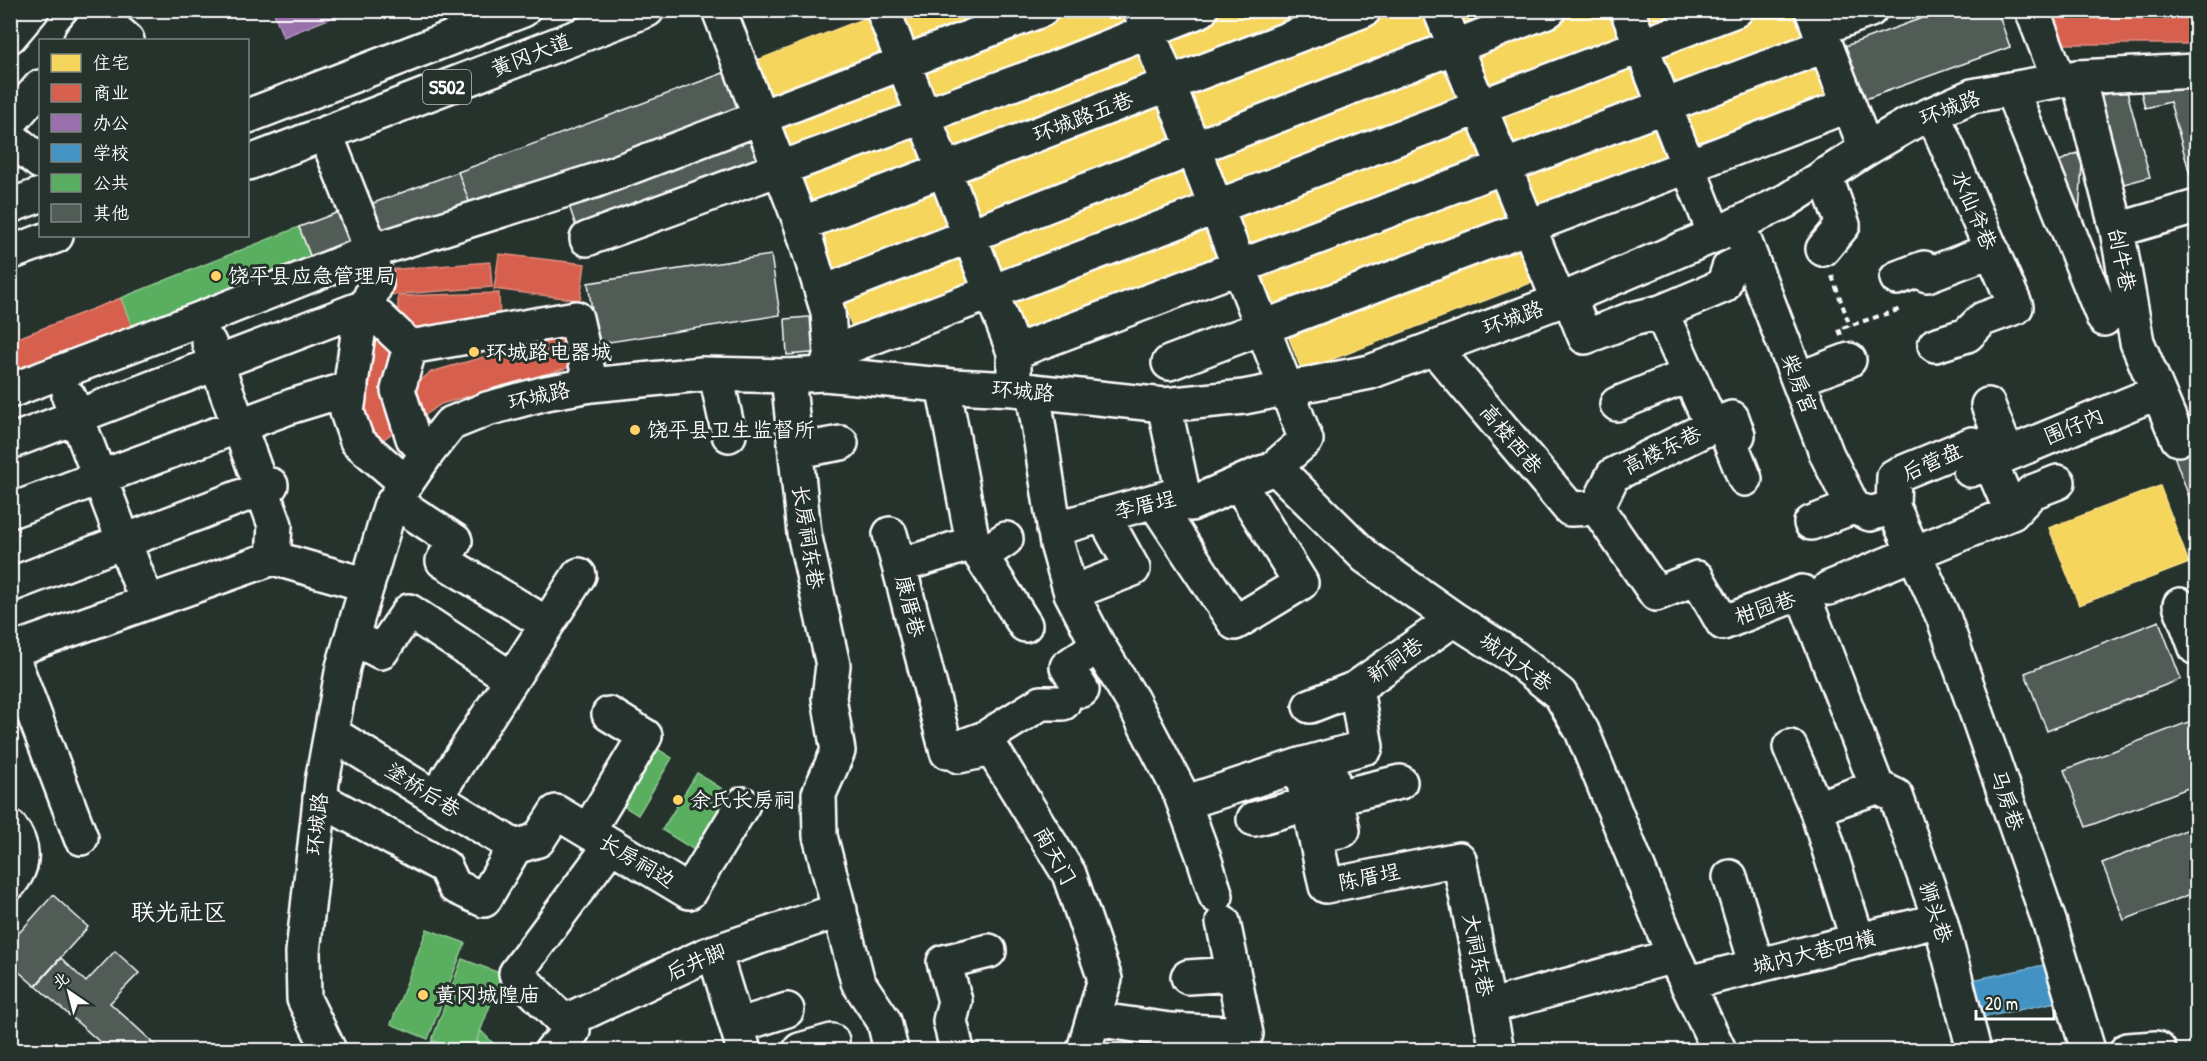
<svg xmlns="http://www.w3.org/2000/svg" width="2207" height="1061" viewBox="0 0 2207 1061" font-family="'Patrick Hand','LXGW WenKai TC',sans-serif">
<style>
.homes{fill:#f6d55c;stroke:#f9e28d;stroke-width:1.5}
.shops{fill:#d6604d;stroke:#e29082;stroke-width:1.5}
.offices{fill:#9970ab;stroke:#b89bc4;stroke-width:1.5}
.schools{fill:#4393c3;stroke:#7bb3d5;stroke-width:1.5}
.public{fill:#5aae61;stroke:#8cc690;stroke-width:1.5}
.building{fill:#515c57;stroke:#fff;stroke-width:1.5}
.lines{fill:none;stroke-linecap:round;stroke-linejoin:round}
.minor-casing{stroke:#fff;stroke-width:38}
.major-casing{stroke:#fff;stroke-width:38}
.path{stroke:#fff;stroke-width:4;stroke-dasharray:6 4.5;stroke-linecap:butt}
.minor{stroke:#26332d;stroke-width:33}
.major{stroke:#26332d;stroke-width:33}
.poi-dot{fill:#ffd166;stroke:#26332d;stroke-width:2}
.labels{text-anchor:middle;stroke-width:6;stroke-linejoin:round;paint-order:stroke}
.shield{fill:#26332d;stroke:#bec2c0;stroke-width:1.5}
.shield-label{font-size:20px;font-weight:bold;fill:#fff}
.street-label{font-size:21px;fill:#fff;stroke:#26332d}
.poi-label{font-size:21px;fill:#fff;stroke:#26332d;text-anchor:start}
.quarter-label{font-size:24px;fill:#fff;stroke:#26332d}
</style>
<rect width="100%" height="100%" fill="#26332d"/>
<filter id="ink" filterUnits="userSpaceOnUse"><feTurbulence type="fractalNoise" baseFrequency=".0167" numOctaves="2"/><feDisplacementMap in="SourceGraphic" scale="12" xChannelSelector="R" yChannelSelector="G"/><feConvolveMatrix kernelMatrix="1 2 1 2 8 2 1 2 1" color-interpolation-filters="sRGB"/></filter>
<g filter="url(#ink)">
<!-- homes -->
<path class="homes" d="M895,10H998L908,45Z
M1060,10H1126L1133,30L932,107L916,65Z
M1218,10H1348L1181,75L1164,31Z
M1396,10H1426L1439,44L1204,134L1188,91Z
M1451,10H1529L1462,37Z
M1578,10H1619L1630,40L1486,96L1469,53Z
M1636,10H1708L1645,35Z
M1754,10H1802L1812,37L1668,94L1651,51Z
M873,15L888,53L766,102L750,63Z
M1138,41L1154,83L952,160L936,118Z
M1819,55L1835,98L1691,155L1675,112Z
M1637,56L1654,99L1509,155L1493,112Z
M1447,62L1464,106L1229,196L1212,152Z
M895,72L910,111L787,158L772,119Z
M1162,99L1178,140L976,217L960,176Z
M1660,116L1677,159L1533,216L1516,173Z
M1470,119L1487,163L1252,253L1235,210Z
M916,127L931,166L807,213L793,174Z
M1186,164L1202,206L1000,283L984,241Z
M1494,179L1510,223L1275,313L1259,269Z
M939,186L955,225L832,274L817,236Z
M1208,223L1224,265L1022,342L1007,300Z
M1525,247L1538,280L1302,371L1289,338Z
M963,249L979,288L856,337L841,298Z
M2160,486L2189,563L2079,605L2049,528Z"/>
<!-- shops -->
<path class="shops" d="M2026,10H2196V44H2038Z
M499,254L585,264L580,300L494,289Z
M490,262L492,287L388,295L386,270Z
M499,293L500,328L398,331V296Z
M121,298L135,334L10,382V341Z
M373,333L398,344L399,428L377,444L358,410Z
M564,334L574,366L441,404L414,423L405,393L431,372Z"/>
<!-- offices -->
<path class="offices" d="M273,10H351L283,37Z"/>
<!-- schools -->
<path class="schools" d="M2054,963L2061,1001L1975,1019L1967,981Z"/>
<!-- public -->
<path class="public" d="M299,227L313,263L135,334L121,298Z
M651,745L672,758L638,815L617,802Z
M697,773L738,799L704,856L662,830Z
M427,929L465,943L428,1039L391,1024Z
M462,959L502,974L473,1050H459L432,1040Z
M481,1031L500,1050H473Z
M432,1040L459,1050H428Z"/>
<!-- building -->
<path class="building" d="M1944,10H1997L2010,47L1857,102L1837,49Z
M734,69L749,110L472,209L458,172Z
M2196,81V196L2170,102L2145,108L2139,84Z
M2126,88L2150,177L2109,188L2085,100Z
M758,127L771,165L579,235L566,197Z
M2077,153L2082,164L2077,249L2063,255L2027,176Z
M458,172L472,209L384,243L368,205Z
M352,207L366,242L313,263L299,227Z
M771,255L780,315L597,344L588,283Z
M820,316L823,352L787,355L785,319Z
M2196,428V516L2168,439Z
M2159,621L2181,679L2047,731L2025,673Z
M2196,719V785L2086,827L2064,770Z
M2196,826V892L2124,920L2102,863Z
M53,895L88,927L35,986L10,964V943Z
M115,951L139,973L110,1003L158,1047L155,1050H109L36,986L61,958L86,982Z"/>
<g class="lines">
<!-- minor casing -->
<g class="minor-casing">
<path id="minor" d="M92,10L127,40
M719,10L801,224L828,312L831,353L825,372
M883,10L1014,352V372
M1140,10L1306,440L1275,467L1366,557L1454,619L1515,658L1560,694L1582,731L1674,956L1719,1050
M1440,10L1559,301
M1627,10L1715,235
M1812,10L1866,149
M2032,10L2059,80
M1819,29L1870,10
M10,36L32,10
M81,40L106,10
M2078,77L2117,230L2137,342L2178,439
M2011,89L2104,319
M1933,114L2016,307L1983,319L1967,335L1935,345
M10,122L40,87
M10,137L40,162
M332,150L372,251L376,284L360,320L347,412L357,441L406,483
M801,224L1364,10
M1738,224L1827,455L1853,507
M2117,230L2196,207
M587,239L1050,70L1201,10
M1823,249L1843,225L1825,175
M1897,278L1924,268L1927,275L1992,250
M822,293L1549,10
M1569,297L1585,337L1632,319L1661,312L1723,286L1729,268L1751,258
M1661,312L1712,426
M209,343L275,525L273,558
M410,347L398,390L413,438L427,453
M1434,348L1570,509L1597,508
M1014,352L1826,45
M831,353L1736,10
M1169,363L1849,105
M716,375L729,435
M788,376L804,533L833,665L829,698L838,751L819,794L820,836L858,982L884,1021L891,1050
M1798,379L1849,360
M943,385L973,543L899,566L947,752L985,738L1041,703H1063
M10,391L200,319L372,251L594,181L1041,10
M1033,391L1057,544L1071,593L1098,645L1132,700L1179,790L1203,855L1216,896
M69,397L147,602
M1617,404L1689,375
M1164,405L1183,493
M1988,405L2007,454
M10,442L367,306L410,347L576,318L591,385
M796,451L841,443
M1970,470L2158,392
M394,501L455,541L443,561L547,624
M1154,501L1235,623L1301,583L1248,498
M1853,507L1870,514L1893,507L1944,619L2050,924L2088,1050
M1597,508L1656,594L1697,578L1723,623L1802,592L1877,787
M1597,508L1613,475L1712,426L1732,418L1738,435L1729,439L1745,479
M10,511L292,406L351,388
M2012,513L2032,492L2058,482
M1811,523L1853,507
M1054,529L1183,493L1191,504L1264,472
M890,534L899,566
M973,543L1025,625
M981,556L1006,539
M10,585L271,485
M1829,588L2012,513L1990,462L1972,444L1894,476L1893,507
M1071,593L1133,569L1103,515
M2180,605L2196,648
M352,637L381,652L409,611L512,679
M10,651L273,558L367,585
M10,651L81,838
M1082,690L1067,667L1098,645
M1310,706L1356,688
M331,733L515,847
M1790,747L1816,808L1858,941
M959,756L992,749L1069,874L1105,979L1084,1050
M1300,765L1326,886L1459,859L1497,1050
M1877,787L1896,796L1940,920L1974,1050
M435,798L579,575
M320,799L445,867L454,886L484,900L515,847
M1184,803L1300,765L1366,747L1356,688L1454,619
M1816,808L1877,787
M1254,819L1308,804L1400,782
M10,827C24,845 26,864 10,883
M588,831L645,736L609,714
M1315,836L1343,830L1331,775
M611,845L516,973L564,1022L706,955L840,910
M515,847L538,840L556,812L689,892L743,804
M1730,877L1757,966
M714,952L744,1050
M1188,977L1233,974
M1688,983L1940,920
M1488,1007L1674,956
M1093,1019L1170,1030L1246,1034L1223,922
M737,1026L787,1010
M552,1050L573,1031L564,1022
M800,1050L832,1041
M957,1050L950,1021L955,1001L944,962L989,951
M2127,1050L2156,1048L2159,1050"/>
</g>
<!-- major casing -->
<g class="major-casing">
<path id="major" d="M248,116L523,10
M248,163L647,10
M10,206L40,195
M10,253L56,236
M329,1050L304,999L303,952L322,782L343,667L390,507L427,453L450,424L487,409L546,393L591,385L702,374L788,376L824,374L953,386L1014,389L1164,405L1244,397L1370,372L1559,301L1715,235L1786,201L1866,149L1909,124L1972,96L2078,77L2196,71"/>
</g>
<!-- path -->
<path class="path" d="M1832,276L1850,326
M1841,335L1839,329L1901,309"/>
<!-- minor -->
<use href="#minor" class="minor"/>
<!-- major -->
<use href="#major" class="major"/>
</g>
</g>
<!-- markers -->
<g class="poi-dot">
<circle cx="216" cy="276" r="6"/>
<circle cx="474" cy="352" r="6"/>
<circle cx="635" cy="430" r="6"/>
<circle cx="678" cy="800" r="6"/>
<circle cx="423" cy="995" r="6"/>
</g>
<g class="labels">
<!-- shield labels -->
<rect class="shield" x="423" y="70" width="48" height="34" rx="4.5"/>
<g class="shield-label">
<text x="447" y="94">S502</text>
</g>
<!-- street labels -->
<g class="street-label">
<text transform="translate(531 55) rotate(-21)" y="7">黄冈大道</text>
<text transform="translate(1950 108) rotate(-21)" y="7">环城路</text>
<text transform="translate(1083 117) rotate(-21)" y="7">环城路五巷</text>
<text transform="translate(1974 210) rotate(67)" y="7">水仙爷巷</text>
<text transform="translate(2122 260) rotate(79)" y="7">刣牛巷</text>
<text transform="translate(1513 318) rotate(-20)" y="7">环城路</text>
<text transform="translate(1799 384) rotate(69)" y="7">柴房宫</text>
<text transform="translate(1023 391) rotate(5)" y="7">环城路</text>
<text transform="translate(539 396) rotate(-13)" y="7">环城路</text>
<text transform="translate(2074 426) rotate(-22)" y="7">围仔内</text>
<text transform="translate(1511 439) rotate(50)" y="7">高楼西巷</text>
<text transform="translate(1662 450) rotate(-26)" y="7">高楼东巷</text>
<text transform="translate(1932 462) rotate(-24)" y="7">后营盘</text>
<text transform="translate(1145 505) rotate(-13)" y="7">李厝埕</text>
<text transform="translate(808 537) rotate(81)" y="7">长房祠东巷</text>
<text transform="translate(910 606) rotate(76)" y="7">康厝巷</text>
<text transform="translate(1765 608) rotate(-19)" y="7">柑园巷</text>
<text transform="translate(1395 660) rotate(-35)" y="7">新祠巷</text>
<text transform="translate(1516 662) rotate(36)" y="7">城内大巷</text>
<text transform="translate(423 790) rotate(32)" y="7">塗桥后巷</text>
<text transform="translate(2007 800) rotate(71)" y="7">马房巷</text>
<text transform="translate(317 824) rotate(-84)" y="7">环城路</text>
<text transform="translate(1055 856) rotate(61)" y="7">南天门</text>
<text transform="translate(637 861) rotate(31)" y="7">长房祠边</text>
<text transform="translate(1369 877) rotate(-11)" y="7">陈厝埕</text>
<text transform="translate(1936 912) rotate(72)" y="7">狮头巷</text>
<text transform="translate(1814 952) rotate(-14)" y="7">城内大巷四横</text>
<text transform="translate(1478 955) rotate(79)" y="7">大祠东巷</text>
<text transform="translate(696 962) rotate(-23)" y="7">后井脚</text>
</g>
<!-- poi labels -->
<g class="poi-label">
<text x="228" y="283">饶平县应急管理局</text>
<text x="486" y="359">环城路电器城</text>
<text x="647" y="437">饶平县卫生监督所</text>
<text x="690" y="807">余氏长房祠</text>
<text x="435" y="1002">黄冈城隍庙</text>
</g>
<!-- quarter labels -->
<g class="quarter-label">
<text x="179" y="920">联光社区</text>
</g>
</g>
<!-- margin -->
<rect width="2207" height="1061" fill="none" stroke="#26332d" stroke-width="36"/>
<rect x="18" y="18" width="2171" height="1025" fill="none" stroke="#fff" stroke-width="2" filter="url(#ink)"/>
<!-- legend -->
<rect x="39" y="39" width="210" height="198" fill="#26332d" stroke="#7d8581" stroke-width="1.5"/>
<rect x="51" y="54" width="30" height="18" fill="#f6d55c" stroke="#7d8581" stroke-width="1.5"/>
<text x="93" y="69" font-size="18" fill="#ffffff">住宅</text>
<rect x="51" y="84" width="30" height="18" fill="#d6604d" stroke="#7d8581" stroke-width="1.5"/>
<text x="93" y="99" font-size="18" fill="#ffffff">商业</text>
<rect x="51" y="114" width="30" height="18" fill="#9970ab" stroke="#7d8581" stroke-width="1.5"/>
<text x="93" y="129" font-size="18" fill="#ffffff">办公</text>
<rect x="51" y="144" width="30" height="18" fill="#4393c3" stroke="#7d8581" stroke-width="1.5"/>
<text x="93" y="159" font-size="18" fill="#ffffff">学校</text>
<rect x="51" y="174" width="30" height="18" fill="#5aae61" stroke="#7d8581" stroke-width="1.5"/>
<text x="93" y="189" font-size="18" fill="#ffffff">公共</text>
<rect x="51" y="204" width="30" height="18" fill="#515c57" stroke="#7d8581" stroke-width="1.5"/>
<text x="93" y="219" font-size="18" fill="#ffffff">其他</text>
<!-- north arrow -->
<g transform="translate(69 992) rotate(325)" stroke="#26332d" stroke-width="4.5" paint-order="stroke">
<path d="M0-4.5L10 22L0 15L-10 22Z" fill="#ffffff"/>
<text y="-9" font-size="16" font-weight="bold" text-anchor="middle" fill="#ffffff">北</text>
</g>
<!-- scale -->
<path d="M1976 1010v9h78v-9" fill="none" stroke="#ffffff" stroke-width="3"/>
<text x="1985" y="1010" font-size="18" fill="#ffffff" stroke="#26332d" stroke-width="4.5" paint-order="stroke">20 m</text>
</svg>
